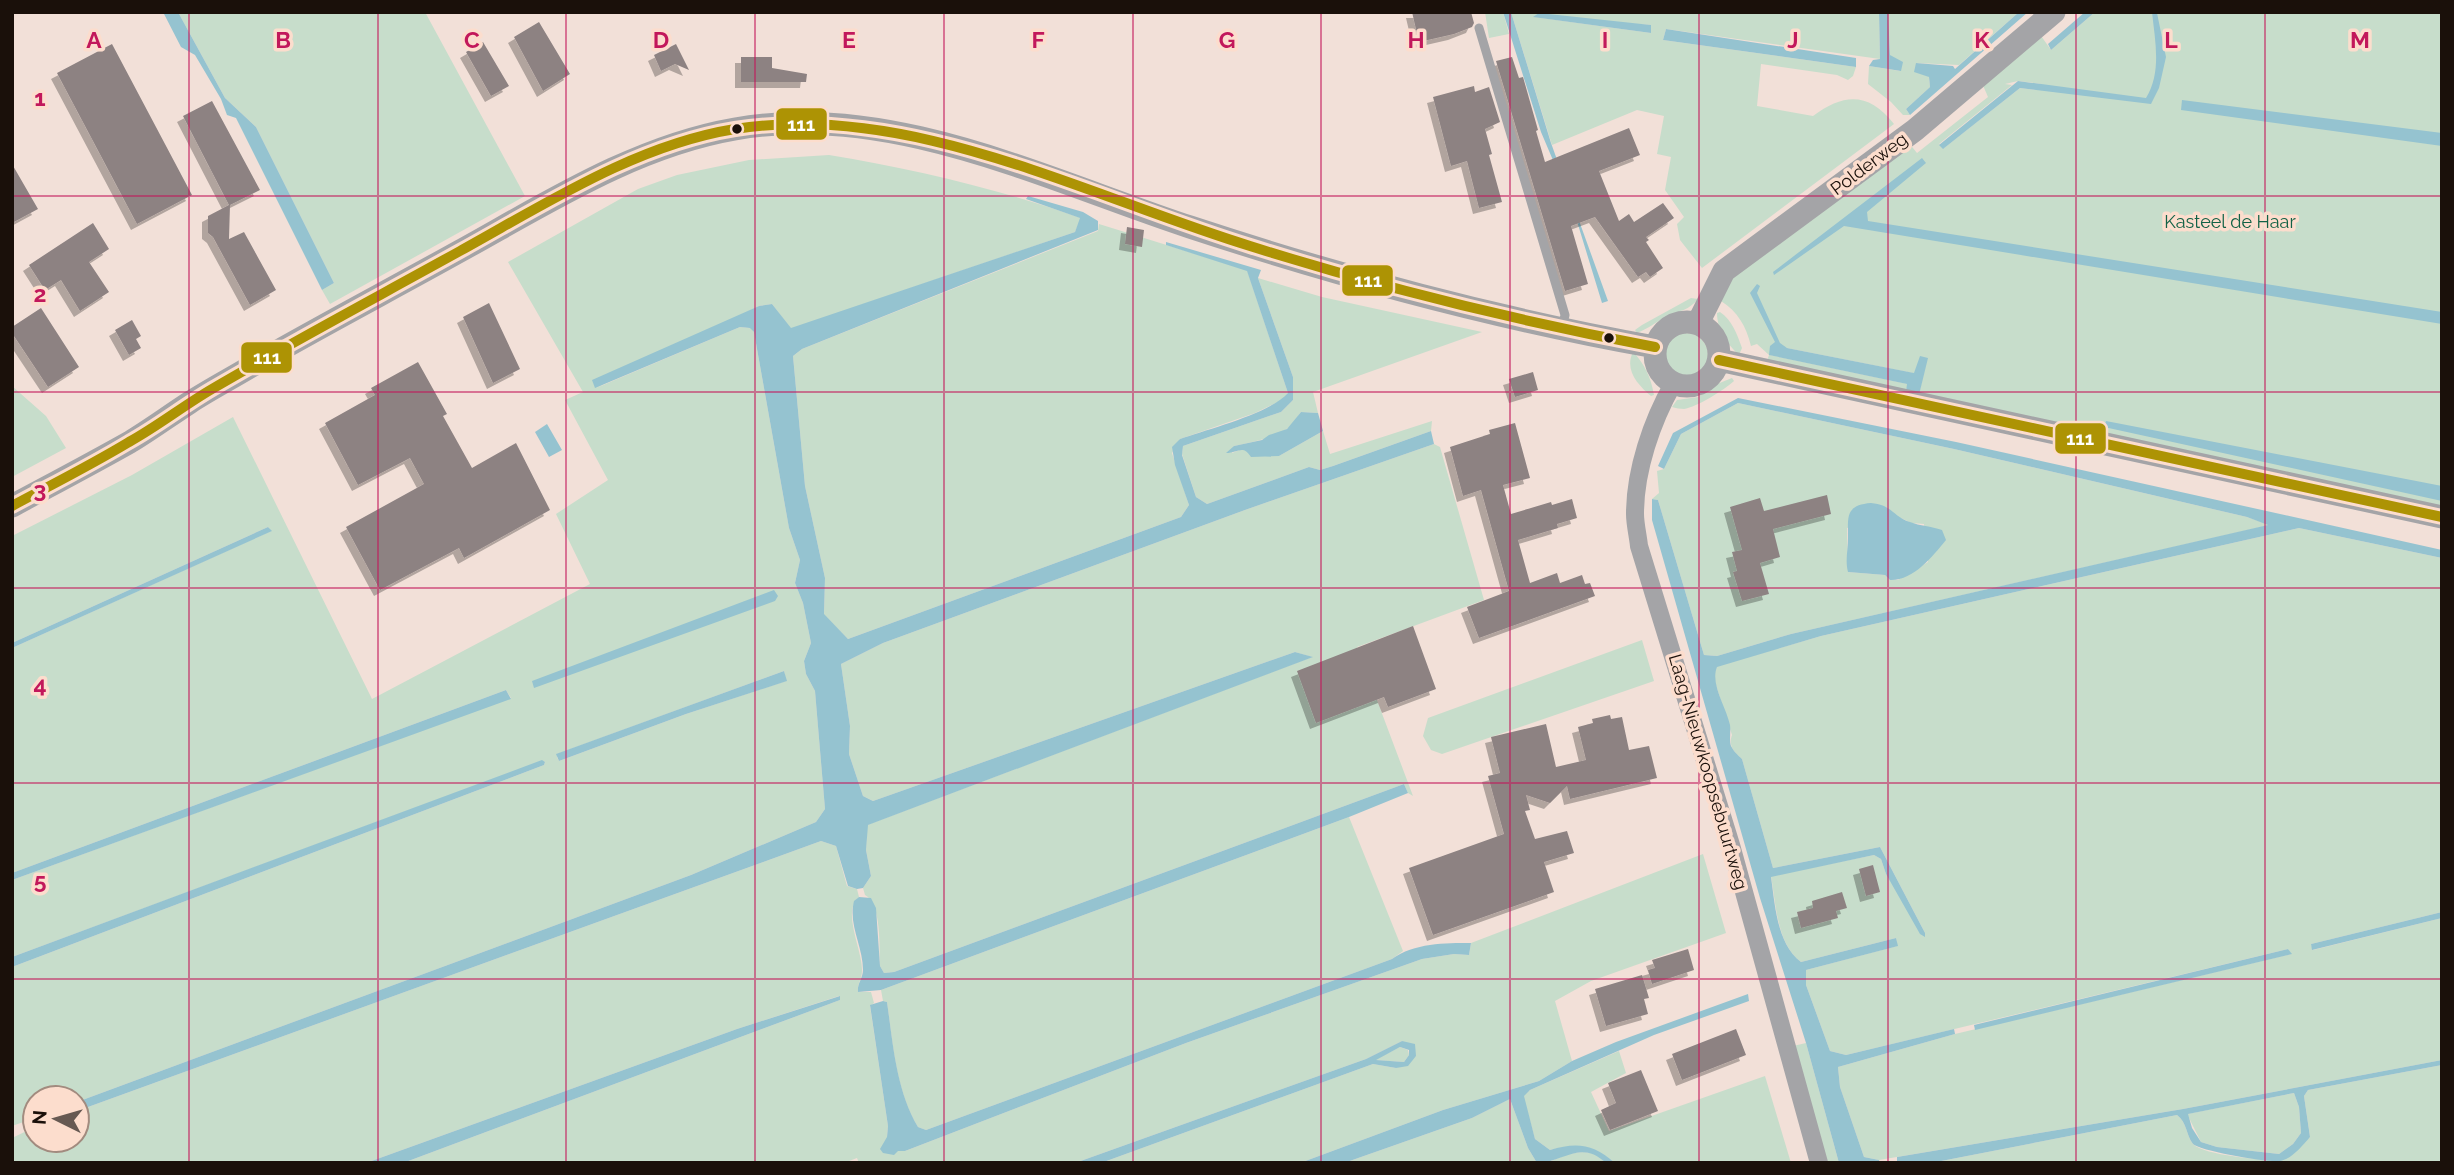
<svg xmlns="http://www.w3.org/2000/svg" width="2454" height="1175" viewBox="0 0 2454 1175" font-family="Raleway,sans-serif">
<style>
.green{fill:#c7ddcb;fill-rule:evenodd}
.water{fill:#95c3d0;fill-rule:evenodd}
.building{fill:#8d8282;filter:url(#shadow)}
.lines{fill:none;stroke-linecap:round;stroke-linejoin:round}
.service{stroke:#a4a4a7;stroke-width:9}
.minor{stroke:#a4a4a7;stroke-width:18}
.tertiary{stroke:#a4a4a7;stroke-width:23}
.bus-1-casing{stroke:#fcddcd;stroke-width:16}
.bus-1{stroke:#ad9304;stroke-width:10}
.grid{fill:none;stroke:#c2185b;stroke-width:2;stroke-opacity:0.55}
.bus-dot{fill:#1a100a;stroke:#fcddcd;stroke-width:2.5}
.labels{text-anchor:middle;stroke-width:7;stroke-linejoin:round;paint-order:stroke}
.street-label{font-size:18px;fill:#1a100a;stroke:#fcddcd}
.park-label{font-size:18px;fill:#126246;stroke:#fcddcd}
.grid-label{font-size:23px;text-anchor:middle;font-weight:bold;fill:#c2185b;stroke:#fcddcd;stroke-width:7;stroke-linejoin:round;paint-order:stroke}
.line-badge{stroke:#fcddcd;stroke-width:2.5}
.badge-label{font-size:19px;text-anchor:middle;font-weight:bold;fill:#fff}
</style>
<defs>
<filter id="shadow"><feDropShadow dx="-6" dy="6" stdDeviation="0" flood-color="#0004"/></filter>
</defs>
<rect width="100%" height="100%" fill="#f2e0d8"/>
<!-- green -->
<path class="green" d="M178,12H425L525,196L330,304L322,290L334,283L256,127L225,98Z
M1485,12H1503L1509,34L1489,38Z
M1511,12H1879L1880,59L1666,29L1663,40L1856,67L1853,76L1848,80L1837,75L1761,64L1757,106L1813,116C1844,93 1869,92 1894,124L1702,268L1680,240L1677,224L1684,217L1665,190L1671,157L1657,154L1664,116L1637,110L1552,145ZM1534,17L1651,25V33Z
M1888,12H2019L1959,65L1916,63L1929,77L1930,87L1906,109L1910,115H1903L1891,102L1868,84L1869,66L1900,71L1890,55Z
M2095,12H2442V508L1919,395L1923,375L1772,345L1770,355L1908,384L1906,392L1766,364L1769,355L1757,344L1751,346C1746,326 1738,312 1721,301L1728,282L1908,142L1917,153L1988,97L1982,83L2039,33L2051,50ZM2018,81L2041,84L2035,90L2020,88L1944,148L1939,144L2012,85L2005,84Z
M829,155C914,169 999,189 1081,218L1075,232L791,329L772,304L759,306L596,388L740,327L751,328L754,332L789,528L800,560L795,583L803,603L811,643L804,661L806,674L815,691L825,809L816,822L691,875L77,1102V1098H35V1118L12,1126V967L544,765L545,762L542,761L12,957V880L511,698L506,690L12,873V648L271,531L268,527L12,643V536L132,475L233,417L372,699L590,584L556,514L608,480L565,400L583,392L508,262L638,189L677,175L749,160ZM784,671L786,681L686,714L559,761L557,757V754Z
M1099,224L1247,270L1288,393L1282,400L1255,413L1180,439L1172,453L1189,505L1181,517L848,639L824,615L825,578L805,486L793,356L802,349L1098,231Z
M1258,278L1322,297L1482,332L1313,392L1318,413L1301,412C1296,418 1292,427 1285,430C1270,439 1252,442 1234,446L1232,453L1242,449L1279,456L1323,431L1330,454L1432,421L1431,431L1333,466L1320,470L1309,467L1207,504L1196,497L1182,454L1183,446L1281,412L1293,400V377Z
M1691,298L1698,299C1689,310 1680,311 1668,316C1657,321 1648,329 1637,333L1635,330L1642,325Z
M1720,312C1732,320 1737,334 1742,348L1739,355C1728,345 1717,330 1717,313Z
M1664 355a22 22 0 1 1 44 0a22 22 0 1 1-44 0Z
M1633,352C1645,364 1651,378 1654,395L1651,396C1638,385 1624,370 1633,352Z
M1732,378L1734,381C1724,390 1697,407 1684,409C1681,409 1675,408 1672,407L1677,400L1698,397L1717,384Z
M12,386L46,416L66,448L12,477Z
M1738,403L1954,449L2247,517L2270,525L1791,634L1717,656L1704,655L1658,500L1652,499L1659,493L1657,471L1664,469L1681,434ZM1901,518L1911,523L1924,524L1928,562L1898,580H1890L1885,575L1848,572L1847,528Z
M1434,444L1440,447L1484,600L1357,647L1413,796L1408,793L1404,784L894,972L884,973L880,966C879,947 882,904 865,895L863,888L871,876L866,850L867,825L1312,657L1295,652L873,801L863,796L849,754L850,726L841,664L883,643L1245,510Z
M2299,528L2442,558V912L2311,944L2313,950L2442,918V1060L2183,1109L1879,1160L1864,1157L1840,1087L1838,1067L1955,1034L2291,954L2288,949L1846,1055L1830,1051L1806,985V970L1897,946L1896,938L1801,962C1777,944 1776,905 1771,876L1874,855L1881,859L1886,874L1925,933L1880,847L1773,868L1742,759C1734,752 1728,746 1732,735L1713,676L1717,666L1821,636Z
M1642,640L1654,681L1442,754L1431,750L1423,736L1428,718Z
M1349,817L1403,951L1392,959L926,1130L918,1127C896,1091 893,1044 887,1002L883,1001L881,990Z
M821,841L836,846L847,886L857,889L859,897C841,911 863,951 862,971C862,979 857,984 858,992H871L874,1003L870,1006L888,1126L887,1137L898,1151H905L1186,1043L1422,959L1454,954L1469,955L1471,943L1703,854L1726,933L1591,981L1555,1001L1572,1061L1539,1081L1443,1110L1300,1163H1101L1373,1064L1396,1068L1416,1056L1402,1041L1366,1059L1075,1163H859L857,1158L844,1163H403L840,1000L839,996L737,1029L366,1163H12V1138L35,1127V1140H77V1111Z
M1806,1043L1839,1163H1827L1793,1046Z
M1400,1047L1408,1050L1409,1055L1404,1062L1374,1060Z
M1619,1051L1626,1073L1591,1092L1609,1131L1765,1076L1791,1163H1615C1598,1149 1570,1144 1550,1150L1535,1139L1523,1096L1530,1090Z
M2442,1065V1163H1931L2177,1115C2187,1122 2186,1135 2193,1144C2205,1156 2261,1159 2279,1161L2310,1137L2304,1096L2308,1090Z
M2294,1093L2299,1107L2301,1133L2293,1144L2279,1154L2217,1147L2201,1142L2187,1114Z
M1510,1099L1528,1148L1537,1163H1344L1472,1118Z
M1583,1152L1597,1154L1606,1163H1546L1568,1154Z"/>
<!-- water -->
<path class="water" d="M163,12H178L225,98L256,127L334,283L322,290L236,118L227,115L221,99L195,55L181,47Z
M1503,12H1511L1551,143L1608,301L1602,303L1572,205L1541,132Z
M1879,12H1888L1890,55L1903,62L1901,71L1869,66L1873,60L1880,59Z
M2019,12H2028L1910,115L1906,109L1930,87L1929,77L1914,72L1916,63L1953,66L1955,69Z
M2085,12H2095L2051,50L2048,44Z
M2152,12L2157,13L2166,57L2159,88L2151,104L2020,88L1943,149L1939,145L2018,81L2146,98C2162,72 2155,41 2152,12Z
M1539,13L1651,25V33L1533,17Z
M1666,29L1856,58V67L1663,40Z
M2182,100L2442,133V146L2181,110Z
M1922,158L1926,163L1867,212L1868,221L2442,312V324L1844,226L1774,275L1773,272Z
M1028,196L1083,212L1098,221V230L802,349L793,356L805,486L825,578L824,614L848,639L1181,517L1189,505L1175,465L1172,447L1180,439C1208,429 1269,414 1288,393L1247,271L1166,245V242L1261,270L1258,278L1293,377V400L1281,412L1183,446L1182,455L1196,497L1207,504L1309,467L1320,470L1333,466L1431,431L1434,444L1245,510L883,643L841,664L850,726L849,754L863,796L873,801L1295,652L1313,657L868,825L866,850L871,876L863,888L857,889L848,886L836,846L821,841L77,1111V1102L691,875L816,822L825,809L815,691L806,674L804,661L811,643L803,603L795,583L800,560L789,528L754,332L750,328L740,327L595,388L592,380L759,306L772,304L791,328L1075,232L1080,218L1026,199Z
M1757,284L1760,286L1757,293L1780,343L1787,348L1914,373L1920,356L1928,358L1919,395L1906,392L1907,384L1769,355L1770,346L1775,342L1750,293Z
M1738,398L1956,442L2442,550V558L2299,528L1821,636L1717,667C1710,684 1726,706 1730,725C1731,732 1729,740 1731,746C1734,752 1738,755 1742,759L1773,868L1880,847L1925,933V937L1920,934L1886,874L1881,859L1874,855L1771,877C1775,905 1777,944 1801,962L1896,938L1898,946L1806,970V985L1830,1051L1846,1055L1954,1029L1955,1034L1838,1067L1840,1087L1864,1157L1879,1160L1880,1163H1839L1806,1043L1760,898L1652,520V499L1658,500L1704,655L1717,656L1791,634L2268,525L2247,517L1954,449L1738,403L1681,434L1664,469L1658,466L1673,433Z
M1301,412L1318,413L1323,431L1279,456L1251,457C1243,444 1238,453 1226,453L1234,446L1262,440L1269,435L1287,429Z
M2106,421L2442,486V501L2104,427Z
M547,424L562,450L549,457L535,432Z
M1871,503C1893,505 1893,517 1910,522C1920,526 1931,526 1942,530L1946,540C1932,557 1913,581 1890,580L1885,575L1848,572C1845,561 1848,550 1848,538C1848,517 1845,505 1871,503Z
M268,527L272,531L12,648V643Z
M774,590L778,596L775,601L534,688L532,681Z
M784,671L787,681L686,714L559,761L556,754Z
M506,690L511,699L12,880V873Z
M542,760L545,762L544,765L12,967V957Z
M1404,784L1408,793L1349,817L881,990L858,992C857,984 863,978 863,970C863,946 848,925 854,901L859,897L871,898L876,908L880,966L884,973L894,972Z
M2442,912V918L2312,950L2311,944Z
M1471,943L1469,955L1454,954L1422,959L1186,1043L905,1151H898L894,1155L883,1153L880,1149L887,1137L888,1126L870,1005L883,1001L887,1002C893,1043 896,1090 918,1127L926,1130L1392,959C1414,943 1445,943 1471,943Z
M2288,949L2292,954L1975,1030L1974,1025Z
M1748,994L1749,1001L1654,1035L1530,1090L1524,1096L1535,1139L1550,1150C1577,1142 1593,1144 1615,1163H1606C1580,1139 1563,1163 1537,1163L1528,1148L1510,1099L1472,1118L1344,1163H1300L1443,1110L1539,1081L1572,1061L1616,1042Z
M840,996V1000L403,1163H366L737,1029Z
M1402,1041L1415,1044L1416,1056L1408,1066L1396,1068L1373,1064L1101,1163H1075L1366,1059ZM1400,1047L1409,1050V1055L1404,1062L1376,1060Z
M2442,1060V1065L2308,1090L2304,1096L2310,1137C2302,1146 2292,1159 2280,1161C2269,1163 2200,1151 2193,1144C2186,1135 2187,1122 2177,1115L1931,1163H1897V1157L2183,1109ZM2294,1093L2299,1107L2301,1133L2293,1144L2279,1154L2217,1147L2201,1142L2192,1128L2188,1114Z"/>
<!-- building -->
<path class="building" d="M1412,12H1471L1474,23L1472,27L1454,34L1419,42Z
M539,22L570,74L543,91L514,37Z
M483,42L509,86L491,96L466,52Z
M112,44L192,195L137,224L57,73Z
M676,44L689,70L675,64L661,71L654,55Z
M741,57H772V68L807,74L806,82H741Z
M1512,57L1519,78L1523,77L1538,130L1536,131L1545,162L1629,128L1640,155L1599,171L1619,221L1629,214L1634,222L1663,203L1674,218L1646,237L1649,240L1646,242L1663,268L1650,277L1646,272L1638,277L1595,217L1571,226L1588,284L1565,291L1496,61Z
M1474,86L1475,92L1489,87L1500,122L1485,129L1492,154L1489,155L1502,202L1479,208L1467,161L1451,166L1433,97Z
M212,101L260,190L230,205L229,239L244,232L276,290L250,305L213,237L208,233V216L229,205L183,116Z
M12,164L38,209L12,223Z
M93,223L109,249L89,262L109,292L80,311L61,280L45,290L29,265Z
M1127,227L1144,230L1142,247L1125,244Z
M489,303L520,369L493,383L463,317Z
M41,308L79,367L48,387L12,333V327Z
M132,320L141,336L136,339L141,348L129,355L115,330Z
M418,362L447,414L443,416L472,468L516,443L550,510L464,558L459,548L380,590L346,527L424,484L410,458L358,485L325,423L375,395L371,388Z
M1533,372L1538,390L1515,397L1509,379Z
M1515,423L1530,478L1503,485L1511,514L1551,502L1552,505L1572,499L1577,518L1557,524L1558,528L1518,540L1530,583L1557,573L1560,583L1582,575L1585,584L1590,583L1595,596L1479,638L1467,607L1509,591L1481,490L1463,496L1450,447L1490,434L1489,430Z
M1827,495L1831,514L1773,529L1780,557L1760,563L1769,594L1742,601L1733,572L1737,571L1732,552L1742,550L1730,507L1760,498L1764,511Z
M1413,626L1436,689L1388,707L1384,697L1316,723L1297,671Z
M1610,715L1611,719L1622,717L1629,750L1649,746L1657,778L1570,799L1567,786L1550,803L1526,795L1530,810L1525,811L1535,839L1567,831L1574,853L1544,862L1554,892L1433,935L1409,868L1504,834L1488,776L1500,773L1491,737L1546,724L1556,767L1586,760L1578,727L1593,723L1592,719Z
M1873,865L1880,892L1866,896L1859,869Z
M1842,892L1847,908L1836,911L1838,918L1801,928L1797,912L1813,908L1812,901Z
M1688,949L1694,970L1652,984L1648,970L1655,968L1652,960Z
M1642,975L1649,998L1644,999L1648,1014L1606,1026L1595,989Z
M1736,1029L1746,1055L1682,1080L1672,1054Z
M1641,1070L1658,1111L1610,1130L1601,1110L1616,1103L1608,1083Z"/>
<g class="lines">
<!-- service -->
<path class="service" d="M1479,28L1565,315L1562,329"/>
<!-- minor -->
<path class="minor" d="M1673,384C1652,421 1635,470 1635,514C1635,524 1638,536 1639,546L1731,845L1819,1163"/>
<!-- tertiary -->
<path class="tertiary" d="M1655 354a32 32 0 1 1 64 0a32 32 0 1 1-64 0Z
M1698,323L1724,271L1915,130L2054,12
M1719,360L2442,517
M12,506C51,485 91,464 130,442C150,430 169,416 189,403C209,390 230,379 250,367C319,327 390,290 460,251C547,203 636,146 735,129C889,101 1047,180 1190,227C1342,277 1498,319 1655,347"/>
<!-- bus-1 casing -->
<g class="bus-1-casing">
<path id="bus-1" d="M1719,360L2442,517
M12,506C51,485 91,465 129,442C158,426 183,406 212,389C294,341 377,297 460,251C547,203 636,145 735,129C909,101 1087,196 1250,246C1383,288 1518,321 1655,347"/>
</g>
<!-- bus-1 -->
<use href="#bus-1" class="bus-1"/>
</g>
<!-- grid -->
<path class="grid" d="M189,12V1163M378,12V1163M566,12V1163M755,12V1163M944,12V1163M1133,12V1163M1321,12V1163M1510,12V1163M1699,12V1163M1888,12V1163M2076,12V1163M2265,12V1163M12,196H2442M12,392H2442M12,588H2442M12,783H2442M12,979H2442"/>
<!-- markers -->
<g class="bus-dot">
<circle cx="737" cy="129" r="6"/>
<circle cx="1609" cy="338" r="6"/>
</g>
<g class="labels">
<!-- street labels -->
<g class="street-label">
<text transform="translate(1869 164) rotate(-37)" y="6">Polderweg</text>
<text transform="translate(1708 772) rotate(74)" y="6">Laag-Nieuwkoopsebuurtweg</text>
</g>
<!-- park labels -->
<g class="park-label">
<text x="2230" y="228">Kasteel de Haar</text>
</g>
</g>
<g class="grid-label">
<text x="94" y="48">A</text>
<text x="283" y="48">B</text>
<text x="472" y="48">C</text>
<text x="661" y="48">D</text>
<text x="849" y="48">E</text>
<text x="1038" y="48">F</text>
<text x="1227" y="48">G</text>
<text x="1416" y="48">H</text>
<text x="1605" y="48">I</text>
<text x="1793" y="48">J</text>
<text x="1982" y="48">K</text>
<text x="2171" y="48">L</text>
<text x="2360" y="48">M</text>
<text x="40" y="106">1</text>
<text x="40" y="302">2</text>
<text x="40" y="498">3</text>
<text x="40" y="693">4</text>
<text x="40" y="889">5</text>
</g>
<g class="line-badge">
<rect x="775" y="107" width="53" height="34" rx="7" fill="#ad9304"/>
<rect x="1341" y="264" width="53" height="33" rx="7" fill="#ad9304"/>
<rect x="240" y="341" width="53" height="33" rx="7" fill="#ad9304"/>
<rect x="2054" y="422" width="53" height="33" rx="7" fill="#ad9304"/>
</g>
<g class="badge-label">
<text x="801" y="131">111</text>
<text x="1368" y="287">111</text>
<text x="267" y="364">111</text>
<text x="2080" y="445">111</text>
</g>
<!-- border -->
<rect width="2454" height="1175" fill="none" stroke="#1a100a" stroke-width="28"/>
<!-- north arrow -->
<g transform="translate(56 1119) rotate(275)"><circle r="33" fill="#fcddcd" stroke="#a28b7f" stroke-width="2"/>
<path d="M0-5L12 26L0 18L-12 26Z" fill="#665952"/>
<text y="-10" font-size="19" font-weight="bold" text-anchor="middle" fill="#1a100a">N</text>
</g>
</svg>
